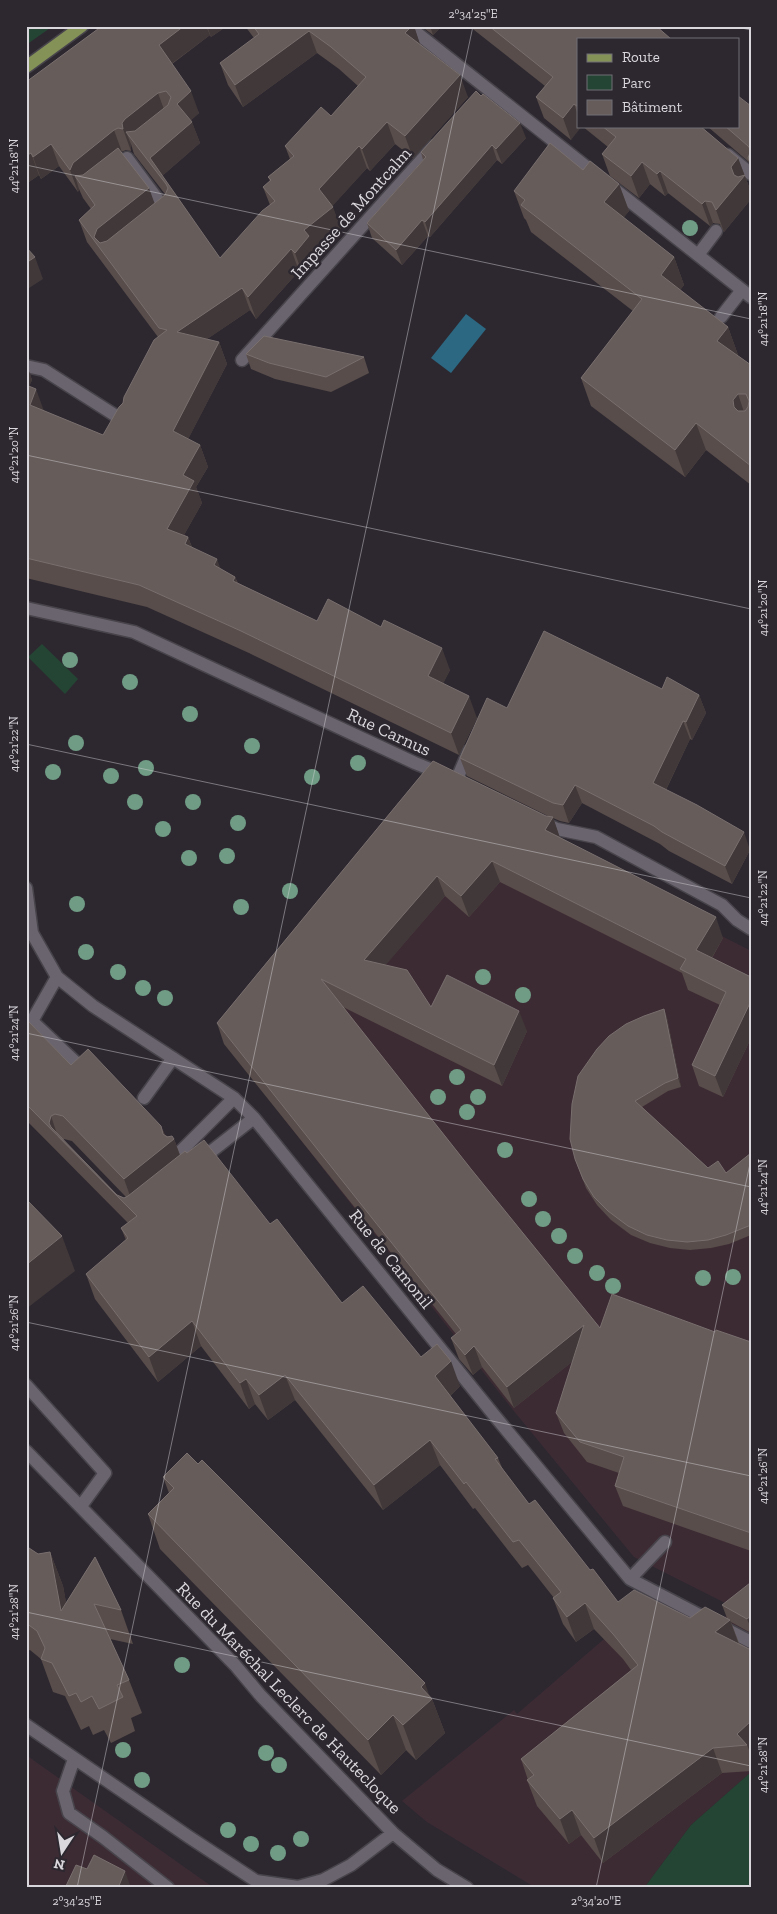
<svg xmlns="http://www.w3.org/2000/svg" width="777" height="1914" viewBox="0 0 777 1914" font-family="'Zilla Slab',serif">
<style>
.education{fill:#3d2b34}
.green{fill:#254534}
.water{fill:#2c6882}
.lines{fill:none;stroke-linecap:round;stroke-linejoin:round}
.minor-casing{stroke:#48444b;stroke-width:15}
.major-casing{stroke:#48444b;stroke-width:15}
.minor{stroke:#6a646e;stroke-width:12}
.major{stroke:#849258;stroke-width:12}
.tree{fill:#709c85}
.wall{fill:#584d4a;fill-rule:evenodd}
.shaded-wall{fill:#413839}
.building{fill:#665c5a;stroke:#786f6e;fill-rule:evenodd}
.ticks{fill:none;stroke:#dad7dc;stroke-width:1;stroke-opacity:0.45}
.labels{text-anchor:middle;stroke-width:5;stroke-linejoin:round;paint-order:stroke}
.street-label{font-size:18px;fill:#dad7dc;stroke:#2d2830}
.neatline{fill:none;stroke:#dad7dc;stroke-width:2}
.ticks-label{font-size:12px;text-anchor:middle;fill:#dad7dc}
</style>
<rect width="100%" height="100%" fill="#2d2830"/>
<!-- education -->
<path class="education" d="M434,788L751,951V1638L726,1656L751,1670V1772L691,1825L644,1888H536L427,1822L402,1801L514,1710L517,1714L640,1608L696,1642L735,1608L634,1557L513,1410L225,1044Z
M26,1755L214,1888H26Z"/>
<!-- green -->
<path class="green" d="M26,26H53L26,45Z
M42,644L78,679L65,694L28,657Z
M751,1772V1888H644L691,1825Z"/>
<!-- water -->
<path class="water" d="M466,314L486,329L451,373L431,358Z"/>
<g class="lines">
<!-- minor casing -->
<g class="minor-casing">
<path id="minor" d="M408,26L751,297
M728,155L751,174
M114,168L127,158L167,212
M698,255L716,231
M721,317L742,290
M242,360L434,146
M26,366L44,370L124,421
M26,608L134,632L415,763L442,774
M456,781L469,751
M541,822L557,829L596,837L722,905L737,920L751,929
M26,888L32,933L57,977L93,1006L234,1098L254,1118L494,1415L630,1579L751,1642
M57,977L32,1021L85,1071
M144,1098L173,1058
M178,1154L234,1098
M199,1161L254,1118
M26,1385L105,1473L81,1506
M26,1451L235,1665L261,1696L393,1833L437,1870L467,1888
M630,1579L665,1542
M26,1725L189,1837L256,1881L298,1887L323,1880L351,1865L393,1833
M74,1759L63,1791L69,1813L103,1837L168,1888"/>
</g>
<!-- major casing -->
<g class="major-casing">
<path id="major" d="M26,67L82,26"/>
</g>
<!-- minor -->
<use href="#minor" class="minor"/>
<!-- major -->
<use href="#major" class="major"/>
</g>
<!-- trees -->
<g class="tree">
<circle cx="690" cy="228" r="8"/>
<circle cx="70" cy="660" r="8"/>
<circle cx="130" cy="682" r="8"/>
<circle cx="190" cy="714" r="8"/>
<circle cx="76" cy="743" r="8"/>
<circle cx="252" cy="746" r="8"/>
<circle cx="358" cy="763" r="8"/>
<circle cx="146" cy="768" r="8"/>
<circle cx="53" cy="772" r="8"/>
<circle cx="111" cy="776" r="8"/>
<circle cx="312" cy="777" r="8"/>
<circle cx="135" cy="802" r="8"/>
<circle cx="193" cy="802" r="8"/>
<circle cx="238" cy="823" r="8"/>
<circle cx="163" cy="829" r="8"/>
<circle cx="227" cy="856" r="8"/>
<circle cx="189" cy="858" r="8"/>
<circle cx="290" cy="891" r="8"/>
<circle cx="77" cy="904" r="8"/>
<circle cx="241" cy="907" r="8"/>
<circle cx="86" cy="952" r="8"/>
<circle cx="118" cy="972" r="8"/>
<circle cx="483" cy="977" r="8"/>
<circle cx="143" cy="988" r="8"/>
<circle cx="523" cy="995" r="8"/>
<circle cx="165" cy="998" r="8"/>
<circle cx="457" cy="1077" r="8"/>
<circle cx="438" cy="1097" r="8"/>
<circle cx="478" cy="1097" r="8"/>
<circle cx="467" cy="1112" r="8"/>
<circle cx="505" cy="1150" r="8"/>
<circle cx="529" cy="1199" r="8"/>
<circle cx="543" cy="1219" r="8"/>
<circle cx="559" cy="1236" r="8"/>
<circle cx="575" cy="1256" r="8"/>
<circle cx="597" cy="1273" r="8"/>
<circle cx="733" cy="1277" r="8"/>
<circle cx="703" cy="1278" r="8"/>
<circle cx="613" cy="1286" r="8"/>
<circle cx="182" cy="1665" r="8"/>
<circle cx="123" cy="1750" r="8"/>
<circle cx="266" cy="1753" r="8"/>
<circle cx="279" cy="1765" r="8"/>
<circle cx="142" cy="1780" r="8"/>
<circle cx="228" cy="1830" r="8"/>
<circle cx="301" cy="1839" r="8"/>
<circle cx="251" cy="1844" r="8"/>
<circle cx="278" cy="1853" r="8"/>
</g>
<!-- wall -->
<path class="wall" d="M102,26H227L211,37L210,35L172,64L199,113L191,120L200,143L162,176L220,258L270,205L263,187L270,181L268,177L290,159L285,146L331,116L358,86L339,69L317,53L243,107L228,85L220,63L254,38L245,26H414L420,45L468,97L413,158L395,144L370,171L367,168L332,206L341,229L314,251L317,258L303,275L299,271L256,319L250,310L207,339L219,342L227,364L188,439L200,445L208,467L196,487L202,503L184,535L188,537L192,547L221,569L235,577L238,583L317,621L450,670L443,683L477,718L459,755L249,653L147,607L26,578V363L32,380L29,386L44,411L103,435L123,403L158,337L87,242L79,220L91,209L83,198L79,189L78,192L59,166L41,179L39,175L26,184V82ZM131,144L134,154L165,194L155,204L121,152L126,150L131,151Z
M421,26H442L433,35Z
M469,26H656L578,39V126L571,140L544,118L536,97L545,86Z
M751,106V164L750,163L707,126H738Z
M582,126H700L738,158L751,192V199L724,232L720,224L713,223L710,226L668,193L665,196L650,184L639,198L610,176L602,154L608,147Z
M526,138L502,164L497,160L430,237L428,236L402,265L372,238L367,223L423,160L421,152Z
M583,170L619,184L629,211L623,218L674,257L684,285L680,290L728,327L738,355H737L751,365V485L706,450L685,477L591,406L581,378L633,311L531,232L526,220L524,218L514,191Z
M246,354L364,357L369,373L331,392L275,379L251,369Z
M662,689L699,695L706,713L692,740L690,739L666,790L750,850L732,884L669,851L660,844L582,803L569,823L560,821L553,818L560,838L723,938L712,958L751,977V1038L723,1097L699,1086L692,1065L720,1005L688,990L682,973L500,882L469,917L445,896L385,965L431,1007L527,1031L502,1086L343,1007L471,1169L600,1328L715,1332L751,1342V1551L623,1506L615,1486L619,1473L587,1462L564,1433L556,1413L573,1361L514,1408L482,1367L473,1375L459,1359L451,1338L456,1334L224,1044L217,1023L433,761L546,816L550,817L467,776L460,758L507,708Z
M664,1009L667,1018L681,1087L668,1091L642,1107L708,1168L726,1173L751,1153V1235L729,1244L711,1248L690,1250L670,1248L650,1243L631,1235L611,1220L597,1205L586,1188L575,1159Z
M26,1019L71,1065L161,1126L165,1135L174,1139L180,1155L187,1153L270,1224L342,1303L421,1357L460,1386L450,1396L498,1458L503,1470L529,1504L618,1602L690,1618H727L722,1605L751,1584V1633L731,1622L739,1643L751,1650V1771L722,1773L603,1863L581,1835L569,1844L537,1806L527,1780H528L521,1759L631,1670L623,1659L594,1629L576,1642L563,1624L553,1598H554L528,1565L522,1568L475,1508L473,1509L440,1465L383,1510L295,1400L268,1420L255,1404L249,1409L201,1346L158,1382L95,1299L86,1274L126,1240L121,1228L128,1223L26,1120ZM64,1139L72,1141L126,1197L124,1198L117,1195L63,1140Z
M163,1477L430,1696L432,1699L445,1733L416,1760L406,1750L381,1775L160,1549L148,1514L169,1493Z
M26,1546L38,1554L50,1552L63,1586L66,1603L95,1557L121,1610L133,1644L110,1639L129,1680L142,1713L131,1718L135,1731L111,1743L104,1730L93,1735L89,1726L81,1730L65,1696L53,1692L41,1659L30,1650L26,1651Z"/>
<!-- shaded-wall -->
<path class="shaded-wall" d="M184,26H206L210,35L167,67L159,45Z
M207,26H227L211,37Z
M412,26H414L421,47L405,33Z
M430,26H442L433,35Z
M309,31L317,53L243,107L235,85Z
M460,75L468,97L413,158L405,136Z
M191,91L199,113L185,126L177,104Z
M158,93L166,115L133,141L126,132L131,144V151L123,129L122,123L125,119Z
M574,104L578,115V126H582L571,140L563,118Z
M192,122L200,143L161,177L150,158Z
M387,122L395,144L370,171L362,149Z
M520,123L526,138L502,164L496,149Z
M114,130L122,152L81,185L75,176L79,189L78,192L70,170L73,163Z
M51,144L59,166L41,179L33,157Z
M492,145L497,160L430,237L425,222Z
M359,146L367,168L329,210L333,207L341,229L314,251L317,258L303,275L295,253L304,230L319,189Z
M31,153L39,175L26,184V156Z
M738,158L751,192V199L724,232L716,210L731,167Z
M642,162L650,184L639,198L631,176Z
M660,171L668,193L665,196L657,174Z
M619,184L629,211L614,230L604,202Z
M149,188L157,210L105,251L94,237L97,229Z
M705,201L713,223L710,226L702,204Z
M422,220L428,236L402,265L396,250Z
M291,249L299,271L256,319L248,297Z
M35,257L43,279L26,290V263Z
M674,257L684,285L671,302L661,275Z
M242,288L250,310L185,354L177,332Z
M728,327L738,355L727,369L717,341Z
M219,342L227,364L181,453L173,431Z
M26,363L32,380L26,394Z
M36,389L44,411L30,405Z
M738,394L747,421L734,407L733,400Z
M696,423L706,450L685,477L675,450Z
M200,445L208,467L196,487L202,503L175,551L167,529L183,475Z
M188,537L196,559L185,544Z
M217,559L225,581L214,565Z
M235,577L243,599L233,581Z
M442,648L450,670L436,698L428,676Z
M699,695L706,713L692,740L686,722Z
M469,696L477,718L459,755L451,733Z
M683,721L690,739L660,802L653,783Z
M575,785L582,803L569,823L563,805Z
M553,817L560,838L545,830Z
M744,832L750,850L732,884L725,866Z
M492,861L500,882L469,917L461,896Z
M437,876L445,896L372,981L364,960Z
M716,917L723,938L704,971L696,950Z
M750,1003L751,1005V1038L723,1097L715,1076Z
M664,1009L667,1018L681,1087L678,1078Z
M519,1011L527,1031L502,1086L494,1065Z
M51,1116L58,1137L51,1129L49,1123Z
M161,1126L168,1144L174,1139L183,1164L133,1204L124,1179L163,1134Z
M62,1236L75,1271L26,1309V1265Z
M192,1321L201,1346L158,1382L149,1357Z
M584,1325L592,1346L514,1408L507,1387Z
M474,1346L482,1367L473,1375L465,1355Z
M451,1361L460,1386L444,1401L435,1376Z
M285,1375L295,1400L268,1420L259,1395Z
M246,1379L255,1404L249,1409L240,1383Z
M430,1440L440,1465L383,1510L374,1485Z
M50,1552L63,1586L74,1644L61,1611Z
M585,1603L594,1629L576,1642L567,1617Z
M751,1616V1628L747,1619Z
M730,1620L739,1645L715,1632Z
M425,1683L431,1700L432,1699L445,1733L416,1760L403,1725L421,1687Z
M393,1715L406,1750L381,1775L368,1740Z
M751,1721V1755L747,1745L737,1734Z
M713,1748L722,1773L603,1863L594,1838Z
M572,1810L581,1835L569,1844L560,1819Z
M125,1871L131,1888H118Z"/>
<!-- building -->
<path class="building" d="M102,26H184L159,45L191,91L177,104L192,122L150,158L220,258L262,211L275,201L263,187L271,180L268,177L294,156L285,146L321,107L331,116L366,77L331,47L309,31L235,85L220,63L259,34L253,26H412L405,33L460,75L405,136L387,122L362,149L359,146L319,189L333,207L304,230L309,236L295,253L291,249L248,297L242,288L177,332L219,342L173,431L200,445L183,475L194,481L167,529L188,537L185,544L217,559L214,565L235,577L233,581L317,621L328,599L381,627L384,620L442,648L428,676L469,696L451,733L241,631L139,585L26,558V385L36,389L30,405L103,435L119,407L123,403L124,397L154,340L167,330L159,328L79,220L95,205L75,176L83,175L118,148L149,188L97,229L94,237L100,243L107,241L165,195L168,188L166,184L126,132L135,131L168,105L171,97L166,91L158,93L125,119L122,123L123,129L118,128L114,130L73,163L70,170L51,144L33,157L31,153L26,156V82Z
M489,26H656L671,39H578V107L574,104L563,118L536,97L553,77Z
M476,91L481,96L483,94L520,123L496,149L492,145L425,222L422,220L396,250L367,223L426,157L421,152Z
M738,96L751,106V150L748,146L725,126H738Z
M602,126H700L738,158L731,167L734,175L738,177L745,175L716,210L712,202L705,201L702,204L660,171L657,174L642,162L631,176L602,154L616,137Z
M550,143L583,170L590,161L619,184L604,202L674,257L661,275L728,327L717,341L751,365V466L696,423L675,450L581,378L642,299L521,205L525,200L514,191ZM738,394H746L749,401L748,407L745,411H738L734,407L733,400Z
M751,150V164L748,158Z
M26,247L35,257L26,263Z
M264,336L364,357L326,377L269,363L246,354Z
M544,631L662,689L667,677L699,695L686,722L683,721L653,783L697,805L744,832L725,866L662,832L654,826L575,785L563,805L553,803L460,758L487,698L507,708Z
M433,761L546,816L553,817L545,830L716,917L696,950L751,977V1003H750L715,1076L692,1065L726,992L680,969L686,959L492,861L461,896L437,876L364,960L407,970L431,1007L447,975L519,1011L494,1065L321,979L471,1169L600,1328L612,1294L715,1332L716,1330L751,1342V1533L615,1486L624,1457L580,1442L556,1413L584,1325L507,1387L474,1346L465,1355L451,1338L461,1330L217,1023Z
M664,1009L678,1078L665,1083L635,1101L708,1168L718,1161L726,1173L751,1153V1225L726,1235L708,1240L687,1242L667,1240L647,1235L628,1226L608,1211L594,1197L583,1179L575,1159L570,1139L572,1104L578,1076L597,1049L609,1036L626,1024L644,1016Z
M26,1019L71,1065L88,1049L161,1126L163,1134L167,1137L172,1136L174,1139L124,1179L63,1116L55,1114L51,1116L49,1123L51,1127L117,1195L124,1198L128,1196L185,1151L187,1153L204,1140L270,1224L277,1219L342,1303L363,1286L421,1357L437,1344L451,1361L435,1376L498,1458L495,1459L529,1504L535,1500L590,1570L593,1569L618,1602L634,1590L690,1618L705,1607L730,1620L715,1632L751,1650V1721L737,1734L747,1745L713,1748L594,1838L572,1810L560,1819L527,1780L534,1775L521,1759L638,1665L613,1634L585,1603L567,1617L553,1598L561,1592L519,1540L513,1542L466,1482L464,1484L430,1440L374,1485L285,1375L259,1395L246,1379L240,1383L192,1321L149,1357L86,1274L128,1238L121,1228L137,1216L26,1104Z
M26,1199L62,1236L26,1265Z
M187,1453L198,1464L202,1460L425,1683L421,1687L432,1699L403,1725L393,1715L368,1740L148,1514L174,1488L163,1477Z
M26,1546L38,1554L50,1552L61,1611L95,1557L121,1610L94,1604L129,1680L117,1685L123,1697L99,1709L92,1696L81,1702L76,1693L69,1696L52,1663L41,1659L45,1648L37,1631L26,1623Z
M750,1583L751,1584V1616L747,1619L722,1605Z
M94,1855L125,1871L118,1888H65L76,1865L87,1869Z"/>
<!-- ticks -->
<path class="ticks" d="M732,26L751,30M26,165L751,319M26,455L751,609M26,744L751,898M26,1033L751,1187M26,1322L751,1476M26,1612L751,1766M77,1888L473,26M596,1888L751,1159"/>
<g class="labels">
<!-- street labels -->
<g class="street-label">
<text transform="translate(351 213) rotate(-48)" y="6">Impasse de Montcalm</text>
<text transform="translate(389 732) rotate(25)" y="6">Rue Carnus</text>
<text transform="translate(391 1259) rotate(51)" y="6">Rue de Camonil</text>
<text transform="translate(289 1698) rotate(46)" y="6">Rue du Maréchal Leclerc de Hautecloque</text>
</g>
</g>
<!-- border -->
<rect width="777" height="1914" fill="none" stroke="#2d2830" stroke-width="55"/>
<!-- legend -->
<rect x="577" y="38" width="162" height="90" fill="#2d2830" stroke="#726e75"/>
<rect x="587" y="54" width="25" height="8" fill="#849258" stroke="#726e75"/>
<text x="622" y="62" font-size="15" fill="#dad7dc">Route</text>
<rect x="587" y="75" width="25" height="15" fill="#254534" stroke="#726e75"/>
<text x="622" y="88" font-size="15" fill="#dad7dc">Parc</text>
<rect x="587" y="100" width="25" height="15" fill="#665c5a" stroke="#726e75"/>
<text x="622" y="112" font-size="15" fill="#dad7dc">Bâtiment</text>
<!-- north arrow -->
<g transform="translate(62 1852) rotate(192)" stroke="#2d2830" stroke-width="4" paint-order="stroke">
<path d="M0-4L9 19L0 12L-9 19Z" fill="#dad7dc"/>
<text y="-8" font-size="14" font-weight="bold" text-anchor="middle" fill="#dad7dc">N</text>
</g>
<rect x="28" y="28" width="722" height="1858" class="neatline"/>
<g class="ticks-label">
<text x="473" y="18">2°34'25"E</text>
<text transform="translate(14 166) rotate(-90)" y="4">44°21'18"N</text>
<text transform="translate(763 319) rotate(-90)" y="4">44°21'18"N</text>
<text transform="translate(14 455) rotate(-90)" y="4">44°21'20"N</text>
<text transform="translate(763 608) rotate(-90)" y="4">44°21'20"N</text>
<text transform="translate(14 744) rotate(-90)" y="4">44°21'22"N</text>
<text transform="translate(763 898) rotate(-90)" y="4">44°21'22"N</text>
<text transform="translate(14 1033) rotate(-90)" y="4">44°21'24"N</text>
<text transform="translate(763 1187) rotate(-90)" y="4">44°21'24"N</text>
<text transform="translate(14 1323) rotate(-90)" y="4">44°21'26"N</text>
<text transform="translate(763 1476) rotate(-90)" y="4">44°21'26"N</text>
<text transform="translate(14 1612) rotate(-90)" y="4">44°21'28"N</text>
<text transform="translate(763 1765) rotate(-90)" y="4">44°21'28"N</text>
<text x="77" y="1905">2°34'25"E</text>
<text x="596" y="1905">2°34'20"E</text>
</g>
</svg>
